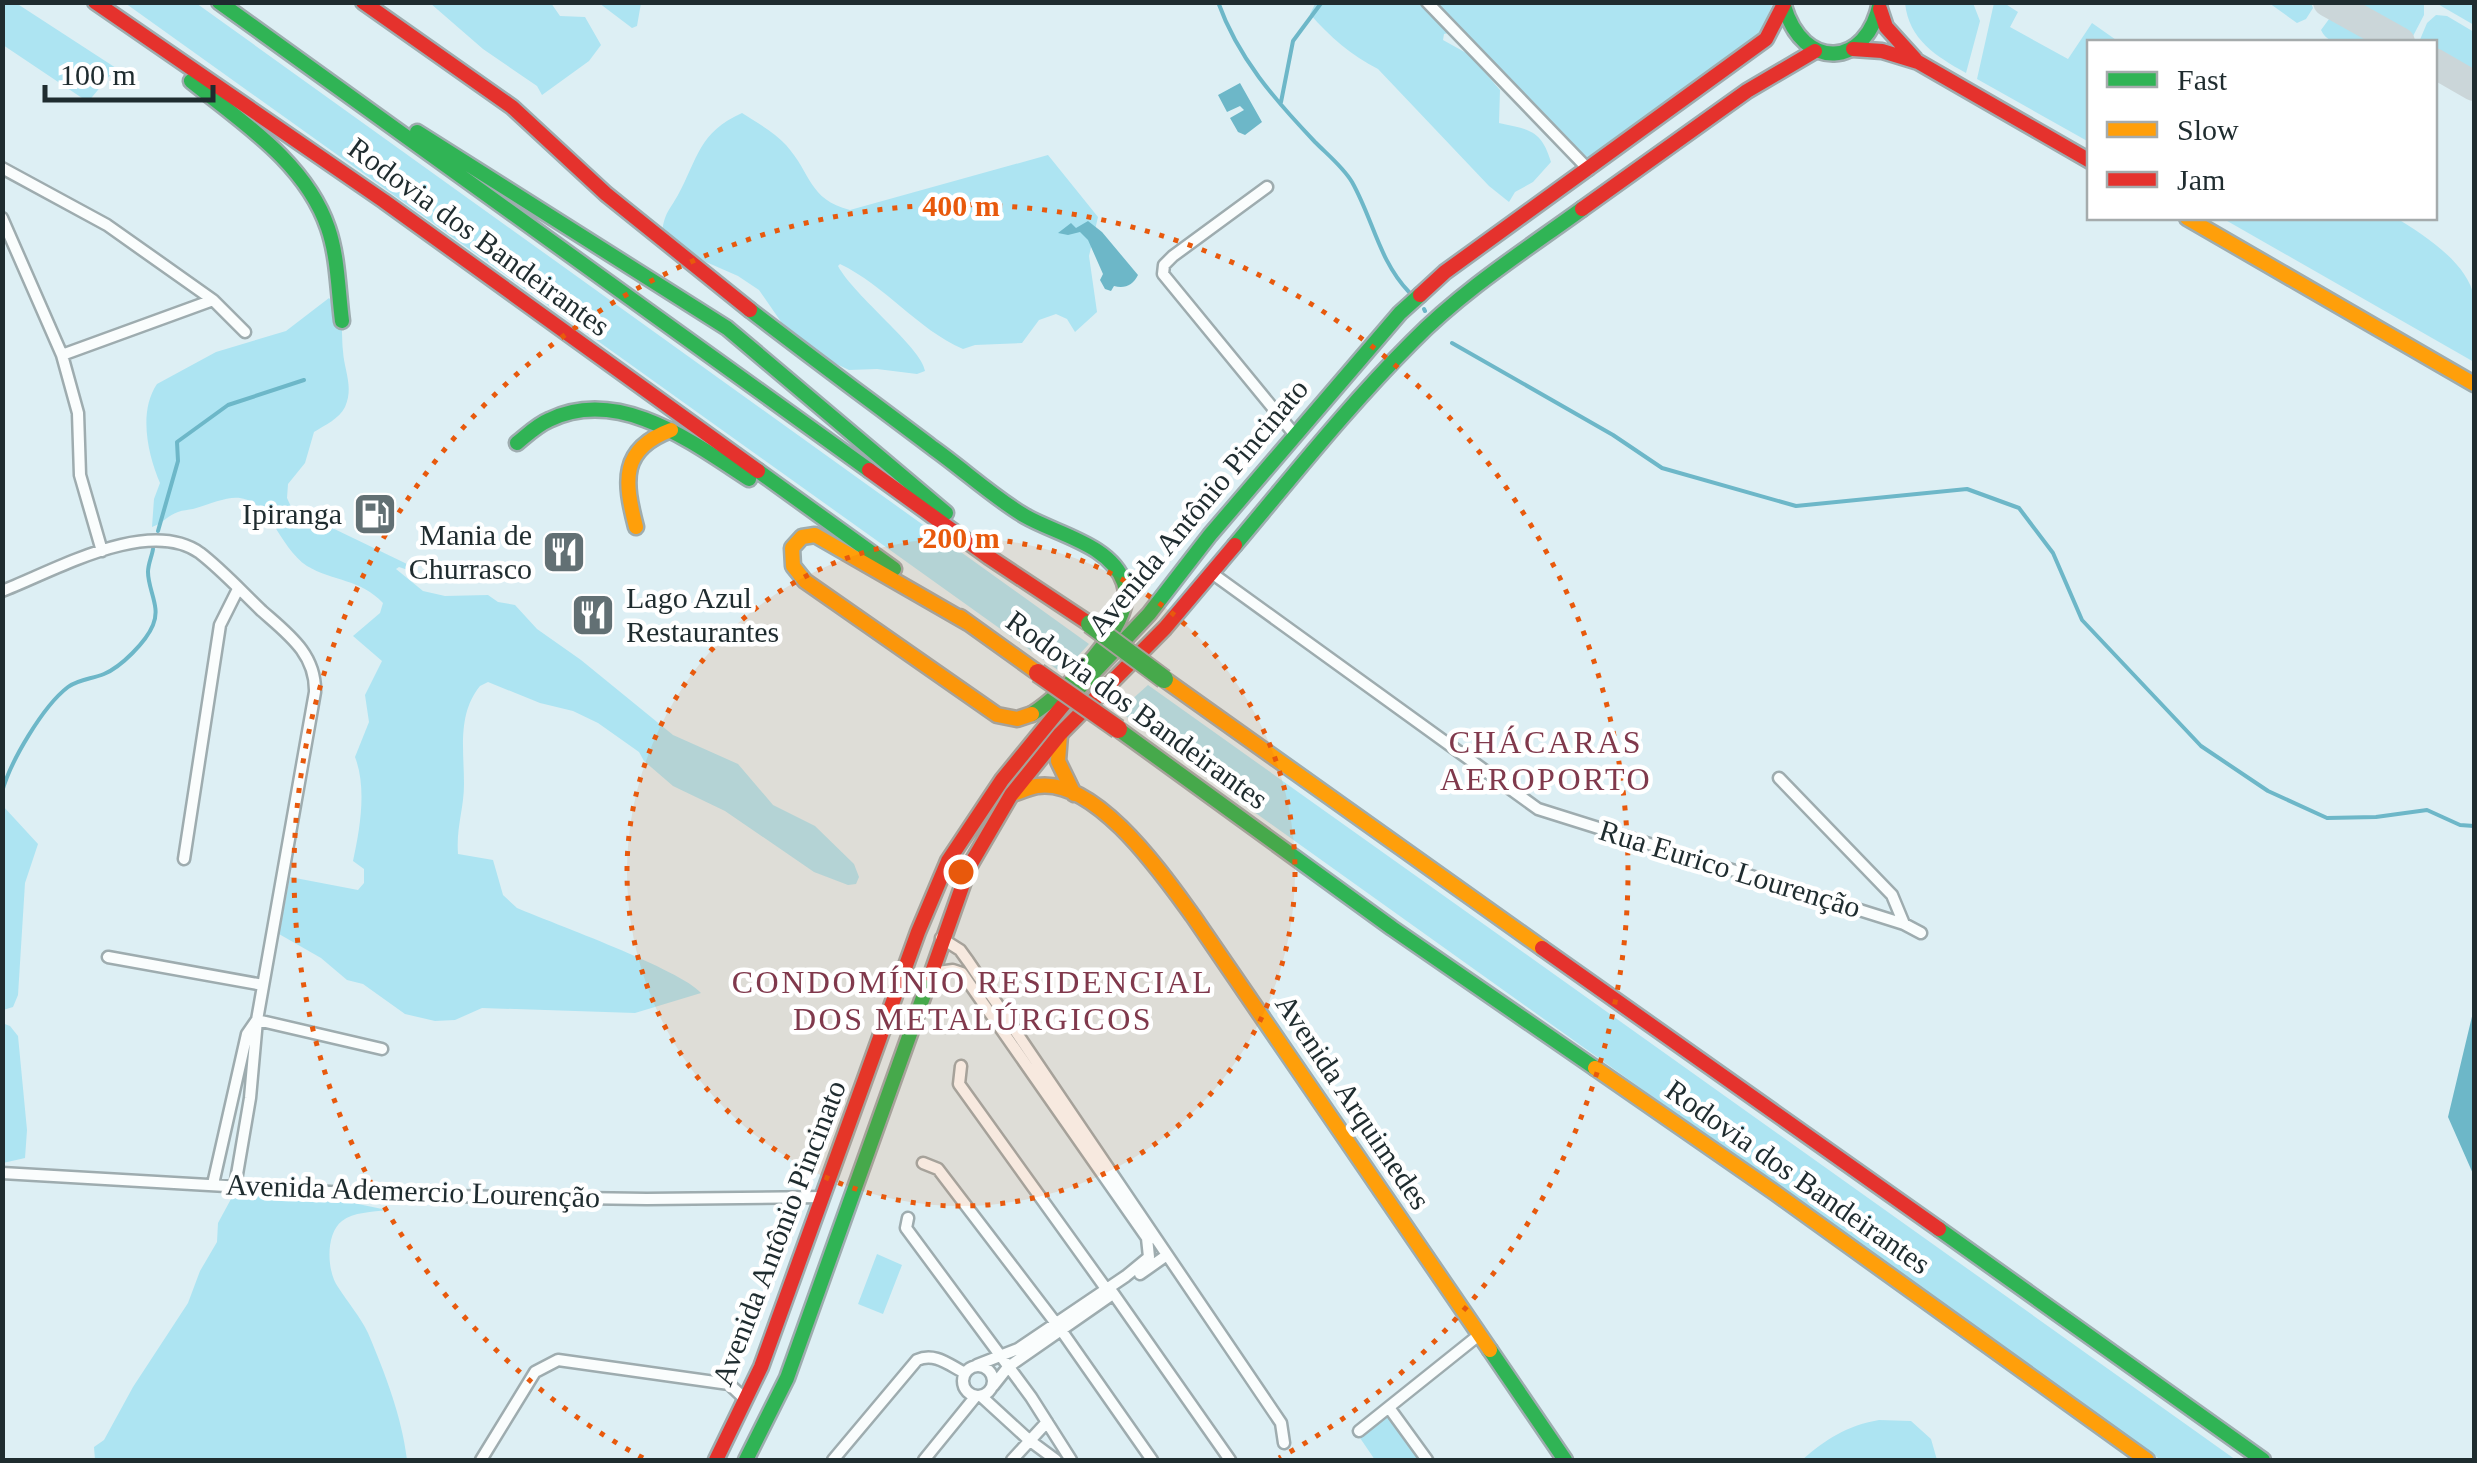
<svg xmlns="http://www.w3.org/2000/svg" width="2477" height="1463" viewBox="0 0 2477 1463" font-family="'Times New Roman',serif">
<style>
.green{fill:#ade4f2}
.water{fill:#6db7c8}
.lines{fill:none;stroke-linecap:round;stroke-linejoin:round}
.stream{stroke:#6db7c8;stroke-width:4}
.taxiway{stroke:#cbd6d9;stroke-width:30}
.street-casing{stroke:#9eacaf;stroke-width:15}
.fast-casing{stroke:#9eacaf;stroke-width:19}
.slow-casing{stroke:#9eacaf;stroke-width:19}
.jam-casing{stroke:#9eacaf;stroke-width:19}
.street{stroke:#fafdfd;stroke-width:10}
.fast{stroke:#30b455;stroke-width:14}
.slow{stroke:#ff9f0a;stroke-width:14}
.jam{stroke:#e5322d;stroke-width:14}
.fast-bridge-casing{stroke:#9eacaf;stroke-width:22;stroke-linecap:butt}
.jam-bridge-casing{stroke:#9eacaf;stroke-width:22;stroke-linecap:butt}
.fast-bridge{stroke:#30b455;stroke-width:18}
.jam-bridge{stroke:#e5322d;stroke-width:18}
.ring{fill:none;stroke:#e8590c;stroke-width:5;stroke-dasharray:5 10}
.labels{text-anchor:middle;stroke-width:9;stroke-linejoin:round;paint-order:stroke}
.street-label{font-size:30px;fill:#1f2c2f;stroke:#fff}
.poi-label{font-size:30px;fill:#1f2c2f;stroke:#fff;text-anchor:end}
.neighbourhood-label{font-size:32px;letter-spacing:2.5px;fill:#80394c;stroke:#fff}
.centre{fill:#e8590c;stroke:#fff;stroke-width:5}
.ring-label{font-size:30px;text-anchor:middle;font-weight:bold;fill:#e8590c;stroke:#fff;stroke-width:9;stroke-linejoin:round;paint-order:stroke}
</style>
<rect width="100%" height="100%" fill="#ddeff4"/>
<!-- green -->
<path class="green" d="M1316,2H1486V5L1490,2L1773,3L1756,44L1597,158L1584,159L1453,32L1444,34L1443,40L1470,55L1500,90L1499,123C1528,130 1541,128 1551,162L1533,182L1515,192L1509,202L1489,186L1378,69C1352,56 1329,36 1310,14Z
M2,3H16L116,68L88,102L3,45Z
M125,3H196L1089,644L1062,673Z
M430,3H551L560,16L585,17L601,45L589,61L542,95L537,86L483,49Z
M599,3H641L637,26L632,28Z
M1905,3H1973L1980,21L1966,73C1936,56 1909,40 1905,3Z
M1994,3H2004L2018,12L2010,27L2068,59L2092,23L2119,42H2090L2089,142L1977,79Z
M2269,3H2311L2313,8L2306,19L2297,23Z
M2349,3H2424V15L2412,38Z
M2436,3H2474V25Z
M2332,15L2368,33V42C2352,43 2329,48 2321,30Z
M2436,15L2447,16L2474,32V75L2435,52L2434,42H2419L2427,23Z
M742,113C756,122 775,133 786,145C812,174 808,199 850,210L1048,155L1098,217L1089,256L1097,312L1075,332L1067,319L1056,314L1039,320L1022,343L975,345L963,349C917,329 886,286 840,264L838,266C854,296 922,348 925,371L917,374L877,369L849,370L797,345L759,290L738,276L706,262L662,232C665,212 669,211 678,195C698,158 699,132 742,113Z
M2222,218H2396C2423,234 2468,263 2474,297C2477,317 2475,342 2474,362Z
M329,298C345,317 341,329 343,351C344,370 354,387 345,407C339,419 325,425 314,432L305,463L288,484L287,498L293,511L305,521L324,524L407,564L417,573L399,567L396,569L423,591L445,596L488,595L498,602L515,605L537,629L581,660L673,735L738,764L773,805L815,826L854,864L859,877L856,884L848,885L814,872L725,811L673,786L644,761L639,752L598,723L573,711L540,703L488,682L480,686C457,714 464,751 464,784C464,809 456,827 458,854L493,860L503,895L517,908C552,923 682,970 701,993L635,1013L482,1008L455,1020L435,1021L405,1014L363,984L347,980L321,958L279,934L290,877L358,890L364,883V869L353,861C360,829 367,788 355,757L369,722L365,695L382,661L353,636L380,613L383,603C361,579 332,581 307,566C293,557 282,538 273,524C246,485 230,498 193,509C188,510 183,510 178,512C168,515 162,524 152,527L154,499L160,483C148,455 138,412 157,384L216,352L286,331Z
M1148,685L2236,1460H2161L1257,814L1119,711Z
M3,806L38,844L25,883L18,995L13,1007L3,1010Z
M2,1023L10,1026L18,1036L27,1130L25,1158L3,1163Z
M281,1188L387,1210C373,1212 353,1212 342,1221C325,1234 327,1272 338,1287C348,1303 360,1316 368,1333C385,1373 402,1417 407,1460H95L94,1447L104,1440L133,1387L188,1303L200,1271L217,1242L218,1223L231,1199L256,1190Z
M877,1254L902,1265L883,1314L858,1304Z
M1390,1409L1423,1455L1416,1460H1375L1358,1435Z
M1879,1420L1911,1421L1931,1439L1937,1460H1802C1826,1439 1846,1426 1879,1420Z"/>
<!-- water -->
<path class="water" d="M1240,83L1262,122L1245,135L1238,132L1230,118L1244,110L1240,106L1227,112L1218,95Z
M1088,221L1102,232L1138,275C1133,285 1125,289 1114,286L1111,291L1105,289L1100,280L1103,274L1088,240L1080,232L1068,235L1058,233L1071,223L1076,228Z
M2474,1008V1176L2448,1117Z"/>
<g class="lines">
<!-- stream -->
<path class="stream" d="M1218,2C1238,58 1275,100 1315,142C1328,155 1343,167 1352,182C1373,219 1379,261 1409,292
M1281,102L1293,41L1322,2
M1424,309L1425,311
M1452,343L1613,435L1662,468L1796,506L1967,489L2019,508L2053,553L2082,620L2201,746L2268,791L2327,818L2376,817L2427,810L2460,825L2474,826
M158,531L178,461L177,442L228,405L304,380
M2,792C10,762 43,706 68,687C79,679 92,679 104,674C121,667 146,642 153,625C161,607 148,590 148,572C148,564 152,556 153,549"/>
<!-- taxiway -->
<path class="taxiway" d="M2328,2L2400,42
M2434,63L2474,86"/>
<!-- street casing -->
<g class="street-casing">
<path id="street" d="M1427,2L1589,170
M2,168L107,225L213,300L245,332
M1267,187L1173,256L1164,265L1163,274L1295,435
M2,218L62,355L78,413L80,475L102,551
M62,355L213,300
M1213,574L1538,809L1904,924L1921,933
M2,591C54,571 148,516 200,553C222,570 242,592 262,611C288,634 316,654 315,692L257,1020L250,1098L235,1186
M1779,778L1892,895L1904,924
M184,859L220,625L238,589
M941,938L960,950L968,961L1281,1423L1284,1443
M108,957L263,985
M930,973L953,970L962,973L1147,1238L1149,1257L1126,1276L1018,1349L977,1365
M257,1020L382,1049
M961,1066L959,1084L1107,1290L1113,1293L1230,1460
M923,1163L938,1169L1061,1330L1152,1460
M2,1173L381,1195L647,1199L823,1197
M213,1184L247,1034L256,1021
M908,1218L906,1228L1031,1397L1071,1460
M1140,1274L1167,1255
M963 1381a15 15 0 1 1 30 0a15 15 0 1 1-30 0Z
M993,1386L1008,1367L1110,1296
M981,1396L1029,1440L1056,1460
M1390,1409L1427,1460
M1359,1431L1479,1335
M481,1460L535,1372L558,1360L729,1384L746,1400
M833,1460L917,1360C935,1352 949,1365 965,1373
M924,1460L976,1396
M1012,1460L1047,1422"/>
</g>
<!-- fast casing -->
<g class="fast-casing">
<path id="fast" d="M219,2L869,470
M1784,6C1803,71 1867,69 1880,2
M191,81C242,122 306,163 328,228C338,257 338,290 342,321
M417,132L727,328L946,513
M750,310C811,357 872,402 933,448C964,470 993,497 1025,516C1056,534 1112,545 1124,583C1138,623 1063,694 1032,714
M517,443C527,435 537,425 549,420C619,386 692,442 749,479
M758,471L894,569
M1235,545C1293,476 1349,405 1412,342C1463,290 1524,251 1582,209
M1064,704L1149,614L1210,535L1400,313L1420,295
M1118,729L1392,928L1595,1068
M1939,1229L2263,1460
M1490,1350L1565,1460
M746,1460L787,1378L931,975"/>
</g>
<!-- slow casing -->
<g class="slow-casing">
<path id="slow" d="M2187,218L2474,384
M636,527C624,481 620,449 671,430
M960,617L1038,673
M968,623L815,535L802,537L792,548L793,566L805,581L997,715L1017,719L1032,714
M1164,679L1542,948
M1060,735L1058,761L1074,794
M1015,793C1022,791 1030,787 1037,786C1096,777 1163,875 1193,916L1490,1350
M1595,1068L1774,1192L2147,1460"/>
</g>
<!-- jam casing -->
<g class="jam-casing">
<path id="jam" d="M95,2L384,201L758,471
M363,2L512,107L606,194L750,310
M1880,9L1886,27L1915,59
M1853,49L1882,51L1918,62L2090,161
M1582,209L1747,91L1815,51
M1420,295L1445,272L1766,39L1784,4
M869,470L989,557L1090,624
M1542,948L1939,1229
M931,975L969,867L1011,795L1060,734L1165,628L1235,545
M716,1460L761,1367L918,932L948,861L1002,780L1064,704"/>
</g>
<!-- street -->
<use href="#street" class="street"/>
<!-- fast -->
<use href="#fast" class="fast"/>
<!-- slow -->
<use href="#slow" class="slow"/>
<!-- jam -->
<use href="#jam" class="jam"/>
<!-- fast-bridge casing -->
<g class="fast-bridge-casing">
<path id="fast-bridge" d="M1090,624L1164,679"/>
</g>
<!-- jam-bridge casing -->
<g class="jam-bridge-casing">
<path id="jam-bridge" d="M1038,673L1118,729"/>
</g>
<!-- fast-bridge -->
<use href="#fast-bridge" class="fast-bridge"/>
<!-- jam-bridge -->
<use href="#jam-bridge" class="jam-bridge"/>
</g>
<!-- distance rings -->
<circle cx="961" cy="872" r="334" fill="#e8590c" fill-opacity=".12"/>
<g class="ring">
<circle cx="961" cy="872" r="334"/>
<path d="M643 1458A667 667 0 1 1 1279 1458"/>
</g>
<!-- icons -->
<defs>
<g id="fuel-square" transform="scale(2.25)"><rect x="-9" y="-9" width="18" height="18" rx="4" fill="#627074" stroke="#fff"/><path d="M-5.5-6h7V0h2V4h1.3V-2.5L3-4.5l.8-.8L6-3V5H2.5V1h-1V6h-7ZM-4.2-4.7v3.2H.2V-4.7Z" fill="#fff"/></g>
<g id="restaurant-square" transform="scale(2.25)"><rect x="-9" y="-9" width="18" height="18" rx="4" fill="#627074" stroke="#fff"/><path d="M-5-6h1v4h1v-4h1v4h1v-4h1v5L-1.5 .5V6h-2V.5L-5-1ZM5-6V6H3V1.5H1.5Q1.5-4 5-6Z" fill="#fff"/></g>
</defs>
<g fill-rule="evenodd">
<use href="#fuel-square" x="375" y="514"/>
<use href="#restaurant-square" x="564" y="552"/>
<use href="#restaurant-square" x="593" y="615"/>
</g>
<g class="labels">
<!-- street labels -->
<g class="street-label">
<text transform="translate(479 237) rotate(36)" y="10">Rodovia dos Bandeirantes</text>
<text transform="translate(1198 507) rotate(-50)" y="10">Avenida Antônio Pincinato</text>
<text transform="translate(1137 710) rotate(36)" y="10">Rodovia dos Bandeirantes</text>
<text transform="translate(1730 869) rotate(17)" y="10">Rua Eurico Lourenção</text>
<text transform="translate(1353 1102) rotate(56)" y="10">Avenida Arquimedes</text>
<text transform="translate(1798 1177) rotate(35)" y="10">Rodovia dos Bandeirantes</text>
<text transform="translate(413 1191) rotate(2)" y="10">Avenida Ademercio Lourenção</text>
<text transform="translate(779 1233) rotate(-69)" y="10">Avenida Antônio Pincinato</text>
</g>
<!-- poi labels -->
<g class="poi-label">
<text x="342" y="524">Ipiranga</text>
<text x="532" y="545">Mania de<tspan x="532" dy="34">Churrasco</tspan></text>
<text x="626" y="608" text-anchor="start">Lago Azul<tspan x="626" dy="34">Restaurantes</tspan></text>
</g>
<!-- neighbourhood labels -->
<g class="neighbourhood-label">
<text x="1546" y="753">CHÁCARAS<tspan x="1546" dy="37">AEROPORTO</tspan></text>
<text x="973" y="993">CONDOMÍNIO RESIDENCIAL<tspan x="973" dy="37">DOS METALÚRGICOS</tspan></text>
</g>
</g>
<circle cx="961" cy="872" r="15" class="centre"/>
<g class="ring-label">
<text x="961" y="216">400 m</text>
<text x="961" y="548">200 m</text>
</g>
<!-- border -->
<rect width="2477" height="1463" fill="none" stroke="#1f2c2f" stroke-width="10"/>
<!-- legend -->
<rect x="2087" y="40" width="350" height="180" fill="#ffffff" stroke="#a5abac" stroke-width="2.5"/>
<rect x="2107" y="72" width="50" height="15" fill="#30b455" stroke="#a5abac" stroke-width="2.5"/>
<text x="2177" y="90" font-size="30" fill="#1f2c2f">Fast</text>
<rect x="2107" y="122" width="50" height="15" fill="#ff9f0a" stroke="#a5abac" stroke-width="2.5"/>
<text x="2177" y="140" font-size="30" fill="#1f2c2f">Slow</text>
<rect x="2107" y="172" width="50" height="15" fill="#e5322d" stroke="#a5abac" stroke-width="2.5"/>
<text x="2177" y="190" font-size="30" fill="#1f2c2f">Jam</text>
<!-- scale -->
<path d="M45 85v15h168v-15" fill="none" stroke="#1f2c2f" stroke-width="5"/>
<text x="60" y="85" font-size="30" fill="#1f2c2f" stroke="#ffffff" stroke-width="8" paint-order="stroke">100 m</text>
</svg>
